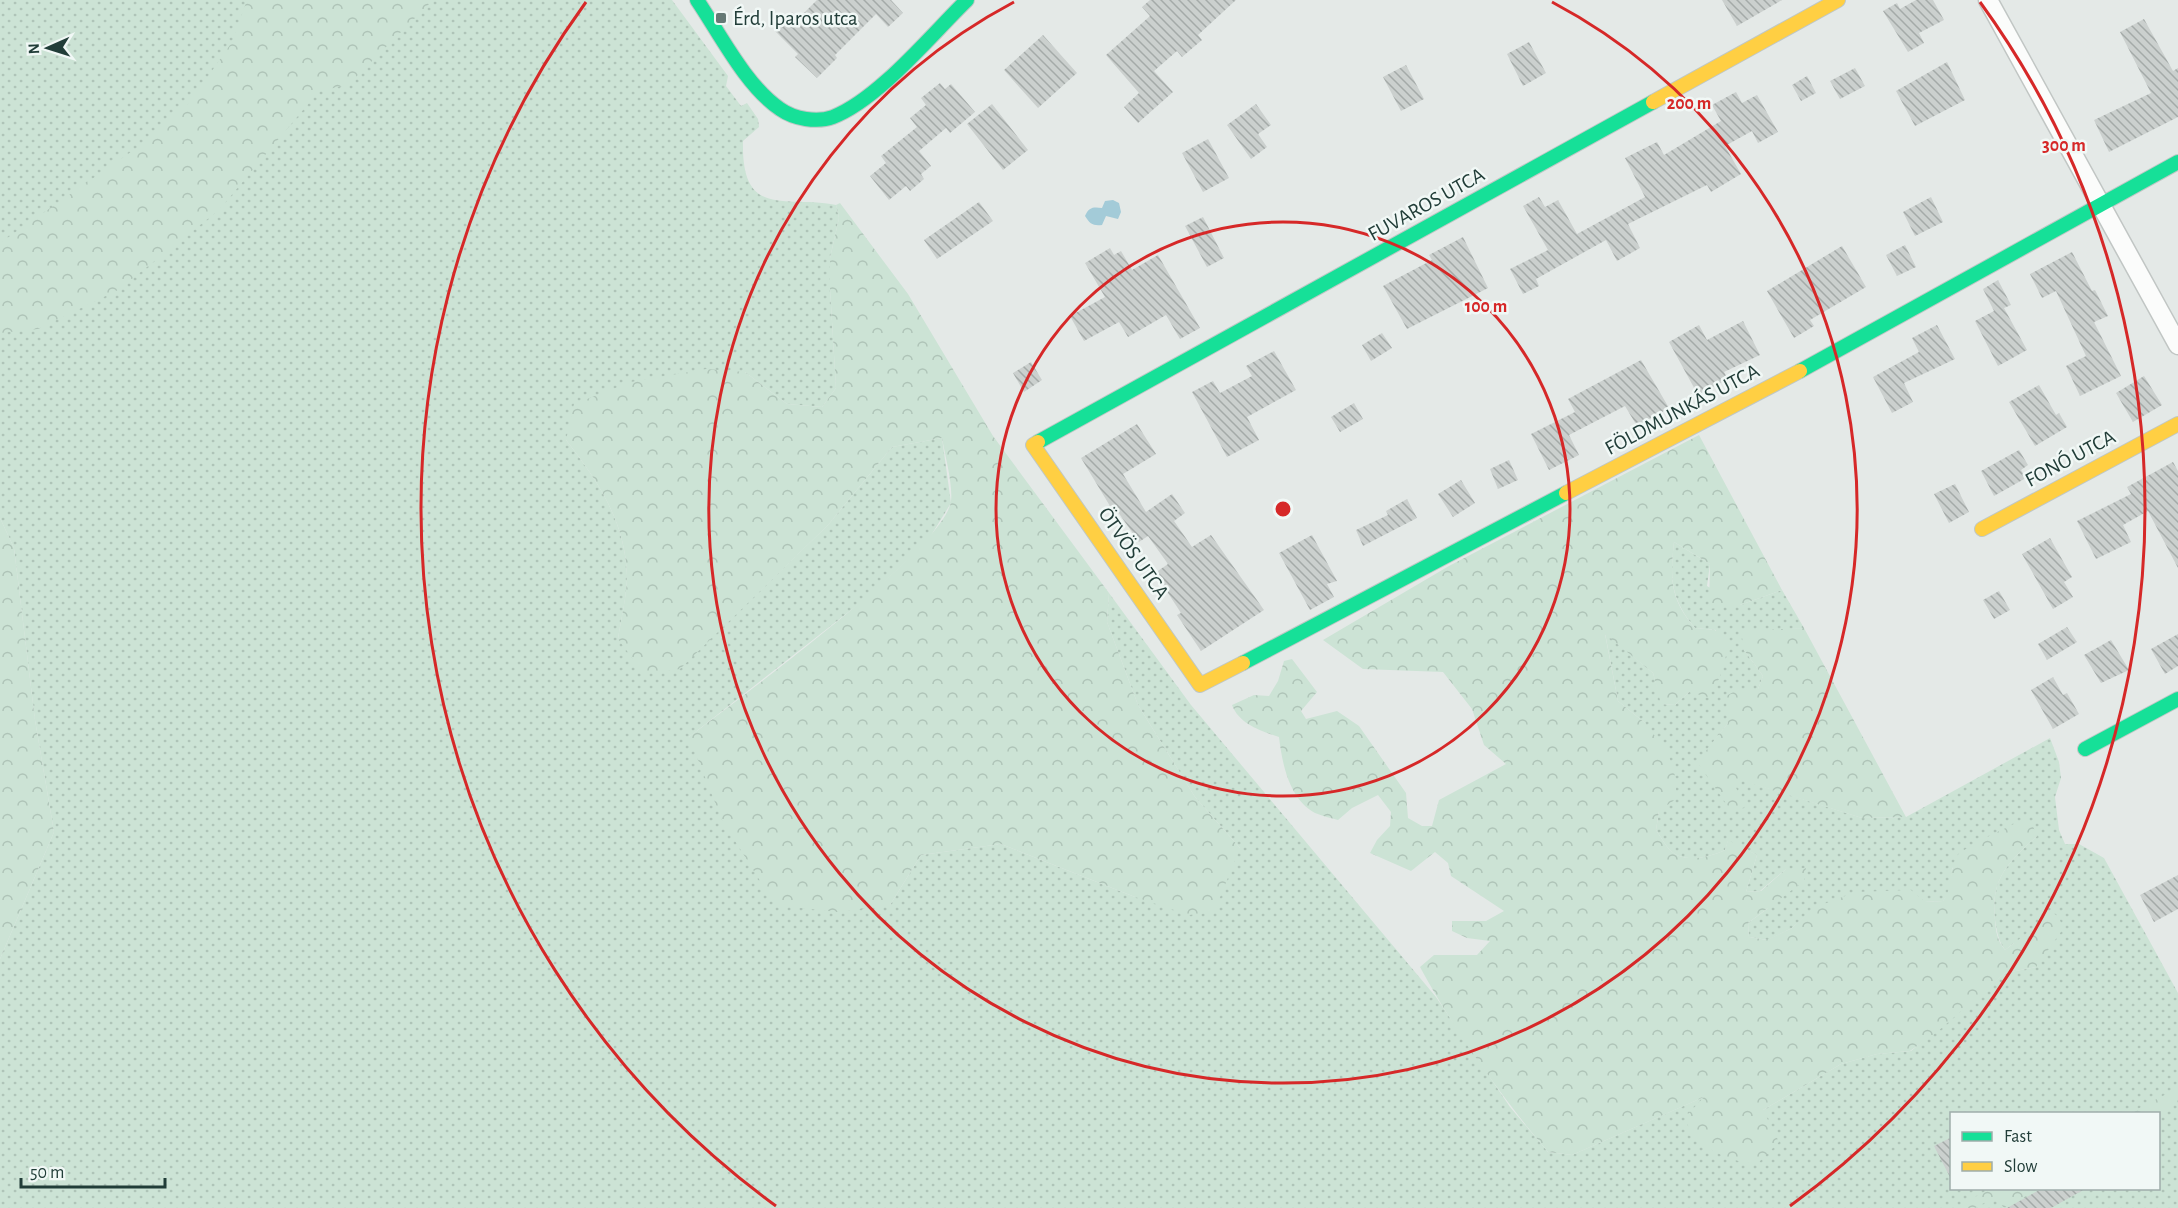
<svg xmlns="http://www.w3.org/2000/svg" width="2178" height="1208" viewBox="0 0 2178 1208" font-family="'Alegreya Sans',sans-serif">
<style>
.grass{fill:url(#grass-dots);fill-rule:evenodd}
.forest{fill:url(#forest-crowns)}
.water{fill:#a3cbd8}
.building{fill:url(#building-back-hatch)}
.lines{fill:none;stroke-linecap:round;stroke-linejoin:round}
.street-casing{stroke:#c1c6c4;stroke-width:21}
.fast-casing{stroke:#bfc7c5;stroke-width:16}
.slow-casing{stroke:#bfc7c5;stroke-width:16}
.street{stroke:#fbfcfb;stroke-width:18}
.fast{stroke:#16e098;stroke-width:14}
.slow{stroke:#ffcf43;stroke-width:14}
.ring{fill:none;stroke:#d62828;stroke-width:3}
.poi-dot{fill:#657975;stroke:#f1f8f6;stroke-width:2}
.labels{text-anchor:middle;stroke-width:5;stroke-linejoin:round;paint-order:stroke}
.poi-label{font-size:21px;fill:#213d38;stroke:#f1f8f6;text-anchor:start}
.street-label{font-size:21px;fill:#213d38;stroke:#f1f8f6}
.centre{fill:#d62828;stroke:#f1f8f6;stroke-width:3}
.ring-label{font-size:18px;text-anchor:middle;font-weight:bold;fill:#d62828;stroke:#f1f8f6;stroke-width:5;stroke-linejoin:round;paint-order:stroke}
</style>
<defs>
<pattern id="grass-dots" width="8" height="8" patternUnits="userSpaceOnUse" patternTransform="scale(1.5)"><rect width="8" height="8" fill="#cce3d5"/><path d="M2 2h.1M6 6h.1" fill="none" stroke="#afc4b8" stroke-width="1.8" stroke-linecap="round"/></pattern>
<pattern id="forest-crowns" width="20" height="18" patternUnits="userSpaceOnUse" patternTransform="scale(1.5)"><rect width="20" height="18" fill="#cce3d5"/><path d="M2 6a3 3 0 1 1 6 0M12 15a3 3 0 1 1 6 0" fill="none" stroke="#afc4b8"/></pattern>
<pattern id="building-back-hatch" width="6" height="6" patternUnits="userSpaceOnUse" patternTransform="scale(1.5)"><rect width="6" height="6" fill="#cbd0ce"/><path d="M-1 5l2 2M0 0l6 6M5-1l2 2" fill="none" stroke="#a4aaa8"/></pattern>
</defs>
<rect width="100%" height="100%" fill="#e4e9e7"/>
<!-- grass -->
<path class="grass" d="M0,0H672L728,76L726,86L741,106L747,103L758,119L759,127L743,141C741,220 785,195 836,205L839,218L830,258V288L836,388L822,407L787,404L745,372L566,440C598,481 625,521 627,575C627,596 621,619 618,639L680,668L828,525L892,447L942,438L951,503L927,542L869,596L689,737L890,905L921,855L1001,844L1135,897L1240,848L1195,797L1138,705L1107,622L1109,593L1191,705L1436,997L1510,1107L1548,1152L1572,1155L1706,1096L1763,1110L1841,1064L1877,1054L1911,1051L2005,973L2036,967L2014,943L2005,950C1998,940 1997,932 1995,920C1990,878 2009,862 2037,836L1952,868L1951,890L1943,901L1814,908L1792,928L1768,940L1749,937L1748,923L1767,909L1786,869L1760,891L1746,892L1757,855L1728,841L1725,850C1711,857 1683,864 1670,850C1665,845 1661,837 1656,830L1659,811L1645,723L1618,701L1605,633L1653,673L1662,704L1675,705L1689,692L1716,630L1695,628C1670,598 1670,578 1674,542L1710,564L1707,586L1740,605L1782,590L1804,628L1779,630L1744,650L1763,676L1758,689H1739L1728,723L1698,762L1730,776L1862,818L1906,817L2050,738L2059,762L2061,778L2055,797L2059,830L2065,844H2079L2104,858L2178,993V1208H0V959L54,832L35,720L14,548L0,518ZM1952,1114H2158V1188H1952Z"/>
<!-- forest -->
<path class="forest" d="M247,0H433L348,85L319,91L219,210L118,290L38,329L0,333V243L151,138L191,101L232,42Z
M840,203L908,294L993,436L1109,593L1107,622L1138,705L1195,797L1240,848L1214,912L1189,915L1135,897L1001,844L921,855L890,905L837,912L775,905L722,820L689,737C735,701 946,548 951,501C953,485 945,455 942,438L892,447L828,525L680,669L644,674L618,639C621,619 627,595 627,575C625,521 598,481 566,440L574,404L631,382L706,369L745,372L787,404L822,407L836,388L830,288V258L839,218L836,205Z
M1699,435L1782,590L1740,605L1709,609L1710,564L1674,542C1670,579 1670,599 1695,628L1715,630L1729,646L1719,679L1708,697L1689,692L1675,705L1661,704L1653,673L1605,634L1618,701L1645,723L1668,753L1676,779V799L1659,811L1656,830C1661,837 1665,845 1670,850C1683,864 1711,857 1725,850L1728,840L1757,855L1746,892L1761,891L1786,869L1806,868L1804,881L1748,923L1749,937L1767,940L1792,928L1813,908L1856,892L1911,890L1925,902L1943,901C1954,886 1948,872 1957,856C1962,848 2012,825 2024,819L2032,824L2037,836C2009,862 1990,878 1995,920C1996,932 1997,940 2005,950L2053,913L2059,917L2063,929L2036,967L2005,973L1937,1032L1910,1051L1877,1054L1841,1064L1763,1110L1779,1142L1757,1164C1731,1162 1710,1151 1689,1135L1687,1115L1704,1097L1572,1155L1548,1152C1500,1095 1456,1033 1420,967L1434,955H1477L1490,941L1467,938L1452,931V921H1486L1504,911L1451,876L1448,863L1435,852L1411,871L1370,853L1377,840L1390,826L1391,812L1378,795L1352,808L1338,820C1331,818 1322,816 1315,813C1289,799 1282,763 1279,737C1261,731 1239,724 1232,705L1254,695L1269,696L1278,681L1284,661L1292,659L1317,692L1301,711L1306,719L1337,711L1359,726L1406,793L1408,818L1422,826H1432L1439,800L1506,764L1484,745L1472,709L1443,672L1363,669L1323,640L1449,566Z
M0,518L14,548L35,720L54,832L0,959Z
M1804,628L1906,817L1862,818L1731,777L1745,807L1732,812L1697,762L1728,723L1726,696L1739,689H1758L1763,676L1744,650L1741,631Z
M2178,1088V1102L2157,1113H2130Z
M1990,1189V1188L2039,1189L2004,1208L1995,1197L1975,1208H1954Z"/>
<!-- water -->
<path class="water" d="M1113,200L1119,203L1121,212L1118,219L1106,216L1102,225C1093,226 1090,224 1085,216C1089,207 1093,207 1102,208L1105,201Z"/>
<!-- building -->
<path class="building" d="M817,0H891L903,13L888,27L876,14L835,55L837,58L817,78L795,57L798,54L774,30L792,12L799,18Z
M1150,0H1236L1198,35L1202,40L1182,57L1177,51L1154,71L1173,92L1138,123L1124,107L1139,93L1106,55L1150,16L1142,7Z
M1722,0H1782L1737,26Z
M1916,0H1933L1944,20L1919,33L1924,43L1908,52L1883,11L1897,3L1900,9Z
M2144,19L2173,71L2178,68V117L2109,152L2094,120L2151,93L2120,32Z
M1043,35L1077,73L1038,108L1004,70Z
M1529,42L1546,73L1523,86L1507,54Z
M1947,62L1965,100L1915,126L1896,91Z
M1406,65L1424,99L1401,111L1383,77Z
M1855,68L1865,86L1840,99L1830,81Z
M1807,76L1816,93L1801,101L1792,85Z
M940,83L945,89L951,84L975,112L950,133L946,128L919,151L931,166L921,174L924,179L910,191L906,186L889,200L870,176L886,163L881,156L917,127L910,118L926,105L921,98Z
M1736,92L1742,103L1757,95L1778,132L1758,143L1752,131L1725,146L1741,174L1711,192L1707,185L1628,224L1640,248L1617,261L1606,240L1536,279L1539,286L1523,294L1510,269L1548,250L1523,206L1539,197L1545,207L1558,200L1577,234L1645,197L1625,158L1657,142L1664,155L1721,121L1712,105Z
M992,104L1028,150L1003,170L967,124Z
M1256,104L1271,125L1258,134L1267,147L1251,159L1227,125Z
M1208,139L1229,178L1203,192L1182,153Z
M1931,197L1943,222L1915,236L1903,212Z
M979,202L993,221L937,259L924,240Z
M1203,217L1224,258L1207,267L1185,226Z
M1463,237L1488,288L1407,329L1383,286L1432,260L1429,255Z
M1905,245L1916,267L1897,276L1886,255Z
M1842,246L1866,287L1810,320L1814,326L1794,338L1767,291Z
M1110,248L1114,255L1121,251L1132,270L1158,255L1200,328L1180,339L1166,315L1128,337L1119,322L1084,341L1070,316L1105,297L1085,263Z
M2072,252L2092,291L2095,290L2108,316L2094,322L2121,376L2080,396L2066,366L2086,356L2056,291L2042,298L2030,274Z
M1998,280L2011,305L2004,308L2027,350L1998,366L1975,321L1994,311L1983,289Z
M1743,321L1760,355L1724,372L1728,379L1698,395L1669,342L1699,325L1707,340Z
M1937,325L1955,359L1904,383L1913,402L1892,413L1873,377L1919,352L1912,338Z
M1382,333L1392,348L1371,361L1362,345Z
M1274,351L1296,390L1247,417L1259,440L1227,457L1192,392L1213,381L1220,393L1252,376L1246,366Z
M1641,360L1669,408L1637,426L1625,406L1569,435L1579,455L1549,470L1531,434L1575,412L1568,399Z
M1031,362L1042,380L1024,392L1013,373Z
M2144,376L2162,405L2133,422L2116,393Z
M2039,385L2056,415L2059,413L2067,427L2035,446L2009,402Z
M1354,403L1363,419L1340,432L1331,417Z
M1137,424L1156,454L1123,474L1146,512L1172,494L1185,513L1174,521L1192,547L1211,535L1264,610L1201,651L1177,615L1181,613L1155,573L1168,564L1148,536L1139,542L1113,505L1110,506L1081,458Z
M2019,450L2028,465L2021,470L2026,478L1994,496L1981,471Z
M1509,460L1518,480L1498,489L1490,469Z
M2173,462L2178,471V568L2148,511L2123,525L2131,542L2096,559L2077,521L2131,494L2127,487Z
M1461,480L1475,503L1453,517L1438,494Z
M1955,484L1969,512L1949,523L1934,494Z
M1407,499L1417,518L1363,546L1356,530L1388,515L1386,511Z
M1312,535L1337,581L1327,584L1334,597L1310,610L1279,553Z
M2050,538L2072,577L2064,582L2073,597L2053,609L2022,554Z
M1999,591L2010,610L1994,619L1983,600Z
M2067,627L2077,642L2047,660L2038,644Z
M2178,634V666L2165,674L2151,649Z
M2111,640L2129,670L2101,683L2084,655Z
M2053,677L2063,695L2067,693L2079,714L2053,729L2031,690Z
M2178,875V909L2154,922L2140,895Z
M1952,1137V1181L1934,1146Z
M2043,1188H2087L2051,1208H2007Z"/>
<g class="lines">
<!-- street casing -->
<g class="street-casing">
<path id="street" d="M1988,0L2178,345"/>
</g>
<!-- fast casing -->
<g class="fast-casing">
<path id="fast" d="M697,0C720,34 746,86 780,109C794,119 817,123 833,117C879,99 931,35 967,0
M1800,371L2178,162
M1038,442L1653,102
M1243,663L1566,493
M2085,749L2178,699"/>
</g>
<!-- slow casing -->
<g class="slow-casing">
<path id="slow" d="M1653,102L1838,0
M1038,442L1033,445L1200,685L1243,663
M1566,493L1800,371
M1982,529L2178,424"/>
</g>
<!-- street -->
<use href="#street" class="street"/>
<!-- fast -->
<use href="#fast" class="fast"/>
<!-- slow -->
<use href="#slow" class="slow"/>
</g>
<!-- distance rings -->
<g class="ring">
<circle cx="1283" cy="509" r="287"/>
<path d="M1552 2A574 574 0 1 1 1014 2"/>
<path d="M776 1206A862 862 0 0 1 586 2M1980 2A862 862 0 0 1 1790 1206"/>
</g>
<!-- markers -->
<rect class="poi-dot" x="715" y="12" width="12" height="12" rx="3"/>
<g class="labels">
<!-- poi labels -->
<g class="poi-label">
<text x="733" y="25">Érd, Iparos utca</text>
</g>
<!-- street labels -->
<g class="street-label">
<text transform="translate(1426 204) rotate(-29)" y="7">FUVAROS UTCA</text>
<text transform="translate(1682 409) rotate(-28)" y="7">FÖLDMUNKÁS UTCA</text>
<text transform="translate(2070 458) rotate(-28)" y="7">FONÓ UTCA</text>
<text transform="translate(1134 553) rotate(55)" y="7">ÖTVÖS UTCA</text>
</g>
</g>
<circle cx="1283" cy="509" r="9" class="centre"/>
<g class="ring-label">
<text x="1689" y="109">200 m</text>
<text x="2064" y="151">300 m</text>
<text x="1486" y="312">100 m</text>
</g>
<!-- legend -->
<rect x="1950" y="1112" width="210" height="78" fill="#f1f8f6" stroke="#9eadaa" stroke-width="1.5"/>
<rect x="1962" y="1132" width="30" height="9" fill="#16e098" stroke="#9eadaa" stroke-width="1.5"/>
<text x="2004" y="1142" font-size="18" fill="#213d38">Fast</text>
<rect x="1962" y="1162" width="30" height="9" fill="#ffcf43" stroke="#9eadaa" stroke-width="1.5"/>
<text x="2004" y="1172" font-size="18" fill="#213d38">Slow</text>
<!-- north arrow -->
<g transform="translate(48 48) rotate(267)" stroke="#f1f8f6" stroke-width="4.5" paint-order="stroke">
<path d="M0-4.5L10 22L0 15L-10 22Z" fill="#213d38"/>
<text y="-9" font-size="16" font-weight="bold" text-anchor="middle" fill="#213d38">N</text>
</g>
<!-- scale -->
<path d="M21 1178v9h144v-9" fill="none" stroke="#213d38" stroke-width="3"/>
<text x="30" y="1178" font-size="18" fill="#213d38" stroke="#f1f8f6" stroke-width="4.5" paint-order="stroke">50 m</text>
</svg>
